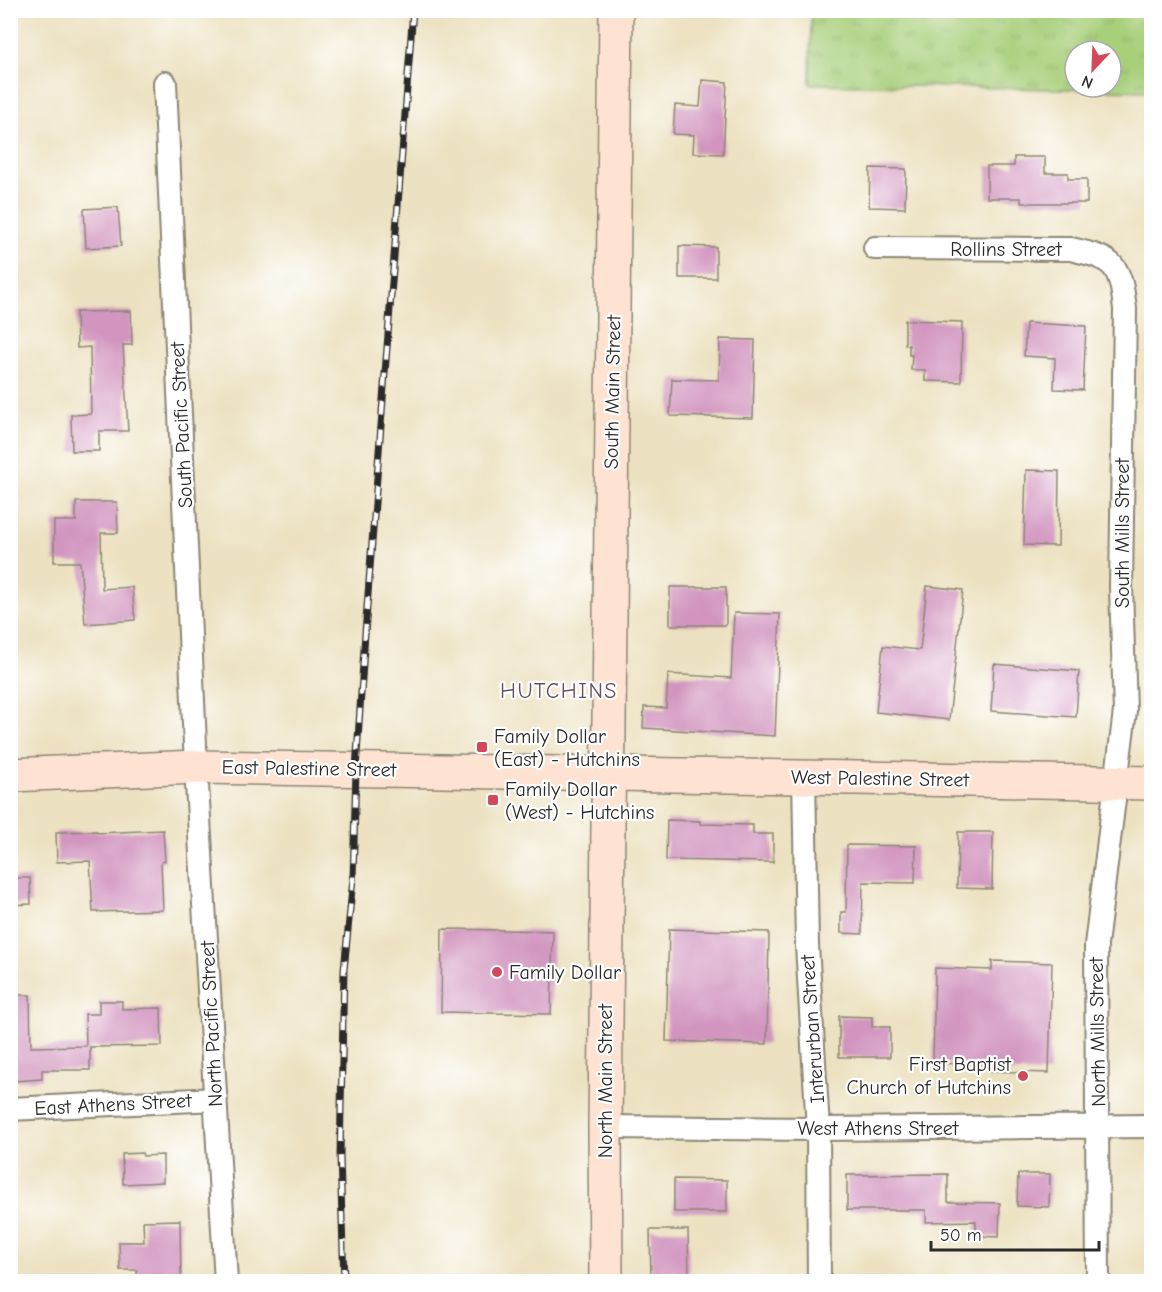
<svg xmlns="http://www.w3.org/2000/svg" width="1162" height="1292" viewBox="0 0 1162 1292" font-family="'Comic Neue',sans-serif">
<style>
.park{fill:url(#park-tufts);stroke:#6a7d52;stroke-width:1.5;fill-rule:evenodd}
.building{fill:#d295bf}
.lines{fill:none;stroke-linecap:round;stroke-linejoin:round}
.street-casing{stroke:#8c8676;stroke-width:26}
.secondary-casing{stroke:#8c8676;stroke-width:36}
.street{stroke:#fff;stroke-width:22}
.secondary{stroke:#fee3d2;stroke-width:33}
.rail-casing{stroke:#2b2b2b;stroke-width:7}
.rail{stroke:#fff;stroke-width:4.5;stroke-dasharray:14;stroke-linecap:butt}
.poi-dot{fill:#d1495b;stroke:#fff;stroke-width:2}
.labels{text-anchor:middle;stroke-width:4.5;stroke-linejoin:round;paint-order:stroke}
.street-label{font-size:20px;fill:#2b2b2b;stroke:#fff}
.poi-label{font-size:20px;fill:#2b2b2b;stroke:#fff;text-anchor:start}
.quarter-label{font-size:22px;letter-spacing:1.5px;fill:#65505f;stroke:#fff}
</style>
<defs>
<pattern id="park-tufts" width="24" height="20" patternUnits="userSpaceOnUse" patternTransform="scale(1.5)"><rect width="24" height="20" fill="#a8cf7a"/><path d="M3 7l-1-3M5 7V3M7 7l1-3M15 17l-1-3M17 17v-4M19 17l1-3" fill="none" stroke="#91b26a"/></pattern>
</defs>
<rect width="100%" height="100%" fill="#fff"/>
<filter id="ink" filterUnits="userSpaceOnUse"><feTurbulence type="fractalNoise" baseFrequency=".0167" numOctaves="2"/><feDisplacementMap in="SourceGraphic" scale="12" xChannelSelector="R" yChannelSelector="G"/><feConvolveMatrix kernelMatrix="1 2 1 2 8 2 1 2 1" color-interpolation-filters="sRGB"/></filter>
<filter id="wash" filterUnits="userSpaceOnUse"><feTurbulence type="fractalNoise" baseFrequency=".008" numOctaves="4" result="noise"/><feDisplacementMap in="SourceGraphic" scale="24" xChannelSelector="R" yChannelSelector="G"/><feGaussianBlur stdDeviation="1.35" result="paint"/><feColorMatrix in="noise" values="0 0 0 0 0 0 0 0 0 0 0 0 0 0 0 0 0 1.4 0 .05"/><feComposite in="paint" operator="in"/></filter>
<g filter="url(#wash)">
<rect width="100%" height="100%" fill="#ece1c0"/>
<!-- park -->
<path class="park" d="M811,11H1151V91L810,84ZM1075,51H1111V87H1075Z"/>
<g id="blocks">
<!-- building -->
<path class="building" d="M702,80L727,82L723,154L693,153L694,135L673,134L675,105L700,107Z
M1014,157H1045V173H1068V179H1087V203H1021V198H987V166H1014Z
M870,168L906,169L905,208L869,207Z
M118,207L121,246L86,248L84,209Z
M679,246L716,247V278H679Z
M131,311L132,345H123L128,431H99V451H72L71,415L91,414L90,347L77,348L76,312Z
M905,320L962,322L961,382L925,381V370H911L912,355H909V345H905Z
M1026,323L1086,326L1083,390L1054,389L1055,358L1024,356Z
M720,339L755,340L753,418L670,416L672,379L719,380Z
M1026,470L1059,471L1058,546L1024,545Z
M76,502H117L118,533H101L102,589L132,587L135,620L85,624L80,562H54V521H76Z
M927,586L963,590L949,720L876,712L883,646L920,650Z
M670,587H726V625H670Z
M734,613L780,614L775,736L643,728L644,707L666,708L668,674L731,678Z
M994,664L1079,671L1076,717L991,711Z
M667,820L700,821V824L753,825V834H773V862L666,860Z
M163,830L165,861L161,862L163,910L93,912L90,861L57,862L56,832L97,831V833Z
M958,832H993L992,889L957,888Z
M847,845L916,846L915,883L863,882L862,934L841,933V912H846Z
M10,878H30L31,904L10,905Z
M442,929L553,931L551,1014L441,1012Z
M669,929L769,932L767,1044L666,1041Z
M992,961L1052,963L1049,1073L990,1071V1065L933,1063L935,968L992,970Z
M13,995H30L31,1047L86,1046L85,1014H99V1001H122V1009L161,1008L162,1046L90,1047V1070H42V1079L14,1081Z
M839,1016L872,1017V1027H890V1057H839Z
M142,1153L143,1156L163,1155V1182L123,1184L122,1154Z
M948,1174V1202L1000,1203L999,1237L976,1236V1221L926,1222V1210H847V1175Z
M1018,1174H1050L1049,1207L1017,1206Z
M674,1179L727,1180V1212H674Z
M180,1220L181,1281H137V1270H120L119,1242H144L143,1221Z
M650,1230H688L689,1281H651Z"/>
</g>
</g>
<g filter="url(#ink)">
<use href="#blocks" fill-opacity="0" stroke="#8c8676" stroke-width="1.5"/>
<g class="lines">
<!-- street casing -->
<g class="street-casing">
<path id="street" d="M165,83L196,767L226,1282
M875,248L1071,249C1115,259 1120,264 1125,309L1121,587L1125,711L1096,945L1098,1282
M804,776L807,945L818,1129L819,1282
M10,1109L216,1099
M605,1127L818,1129L1152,1126"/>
</g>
<!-- secondary casing -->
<g class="secondary-casing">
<path id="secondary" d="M10,775L196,767L1152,783
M606,1282L605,1127L616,10"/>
</g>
<!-- street -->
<use href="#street" class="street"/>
<!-- secondary -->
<use href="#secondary" class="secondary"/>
<!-- rail casing -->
<g class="rail-casing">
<path id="rail" d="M344,1282L340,1155L344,970L353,879L356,769L365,633L413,10"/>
</g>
<!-- rail -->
<use href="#rail" class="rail"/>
</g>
</g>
<!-- markers -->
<g class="poi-dot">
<rect x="476" y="741" width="12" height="12" rx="3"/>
<rect x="487" y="794" width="12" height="12" rx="3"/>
<circle cx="497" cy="972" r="6"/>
<circle cx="1023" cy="1076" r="6"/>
</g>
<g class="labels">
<!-- street labels -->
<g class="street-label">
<text x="1006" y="256">Rollins Street</text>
<text transform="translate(612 392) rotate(-89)" y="7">South Main Street</text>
<text transform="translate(181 425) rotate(-93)" y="7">South Pacific Street</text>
<text transform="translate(1122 533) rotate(-90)" y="7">South Mills Street</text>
<text transform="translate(309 768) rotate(1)" y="7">East Palestine Street</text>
<text transform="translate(880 778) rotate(1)" y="7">West Palestine Street</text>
<text transform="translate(211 1024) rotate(-93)" y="7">North Pacific Street</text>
<text transform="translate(812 1029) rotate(-94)" y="7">Interurban Street</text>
<text transform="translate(1097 1032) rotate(-91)" y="7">North Mills Street</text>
<text transform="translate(605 1081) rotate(-90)" y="7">North Main Street</text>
<text transform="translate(113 1104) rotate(-3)" y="7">East Athens Street</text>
<text x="878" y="1135">West Athens Street</text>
</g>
<!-- poi labels -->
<g class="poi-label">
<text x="494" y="743">Family Dollar<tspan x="494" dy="23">(East) - Hutchins</tspan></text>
<text x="505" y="796">Family Dollar<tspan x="505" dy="23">(West) - Hutchins</tspan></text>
<text x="509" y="979">Family Dollar</text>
<text x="1011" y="1071" text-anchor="end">First Baptist<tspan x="1011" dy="23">Church of Hutchins</tspan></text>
</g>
<!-- quarter labels -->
<g class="quarter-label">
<text x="559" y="698">HUTCHINS</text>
</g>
</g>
<!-- margin -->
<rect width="1162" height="1292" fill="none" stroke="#fff" stroke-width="36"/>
<!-- north arrow -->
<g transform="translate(1093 69) rotate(203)"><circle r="28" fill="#ffffff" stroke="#aaaaaa" stroke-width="1.5"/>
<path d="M0-4.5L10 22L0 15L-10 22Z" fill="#d1495b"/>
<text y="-9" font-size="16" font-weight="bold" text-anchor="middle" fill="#2b2b2b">N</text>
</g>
<!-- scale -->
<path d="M931 1241v9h168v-9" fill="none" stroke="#2b2b2b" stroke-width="3"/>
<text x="940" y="1241" font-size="18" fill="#2b2b2b" stroke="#ffffff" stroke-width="4.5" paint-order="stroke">50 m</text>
</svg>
